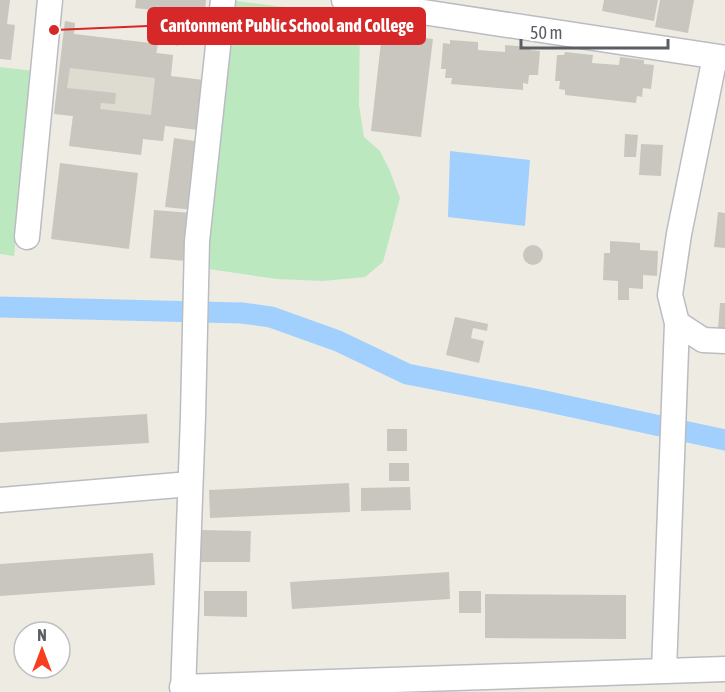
<svg xmlns="http://www.w3.org/2000/svg" width="725" height="692" viewBox="0 0 725 692" font-family="'Asap Condensed',sans-serif">
<style>
.education{fill:#dedcd0}
.green{fill:#bce8bf}
.water{fill:#a1d0ff}
.lines{fill:none;stroke-linecap:round;stroke-linejoin:round}
.canal{stroke:#a1d0ff;stroke-width:21}
.building{fill:#c9c6bf;fill-rule:evenodd}
.minor-casing{stroke:#babcc2;stroke-width:27}
.minor{stroke:#fff;stroke-width:24}
.leader{fill:none;stroke:#d62828;stroke-width:2}
.callout-dot{fill:#d62828;stroke:#fff;stroke-width:2}
.callout{fill:#d62828;stroke:#d62828;stroke-width:2}
.callout-label{font-size:18px;text-anchor:middle;font-weight:bold;fill:#fff}
</style>
<rect width="100%" height="100%" fill="#eeece2"/>
<!-- education -->
<path class="education" d="M65,21L75,23L74,34L158,44L157,53L173,55L163,141L143,139L141,155L69,146L73,116L54,114Z"/>
<!-- green -->
<path class="green" d="M227,0L360,16L359,105L364,137L380,151L390,171L400,198L383,262L365,277L323,281L277,279L202,268Z
M0,67L34,71L14,256L0,254Z"/>
<!-- water -->
<path class="water" d="M450,151L530,160L525,226L448,217Z"/>
<g class="lines">
<!-- canal -->
<path class="canal" d="M0,307L242,313L271,317L338,341L407,374L540,400L725,440"/>
</g>
<!-- building -->
<path class="building" d="M0,0H10L7,24L15,25L11,60L0,59Z
M136,0H206L204,24L177,46L159,28L178,13L135,8Z
M604,0H658L654,21L602,11Z
M660,0H694L688,33L655,27Z
M65,21L75,23L74,34L158,44L156,53L173,55L171,76L204,80L198,130L165,126L163,141L143,139L141,155L69,146L73,116L54,114ZM70,68L155,78L151,115L100,109L101,103L115,104L116,93L67,88Z
M382,33L433,39L421,137L371,131Z
M450,40L478,42V50L505,52V45L530,47V50L540,51L538,75H529L528,84L523,83V90L451,84L452,78H445L446,69H441L443,43L450,44Z
M565,52L593,55L592,63L619,65L620,57L644,60V64L654,65L651,89L643,88L642,97L637,96L636,103L565,95V90L559,89L560,81H555L557,55H564Z
M625,134L638,135L636,157H624Z
M174,138L202,142L193,210L165,207Z
M641,144L663,145L661,176L639,175Z
M60,163L138,173L129,249L51,239Z
M154,210L192,213L187,261L150,258Z
M718,212L725,213V248L714,247Z
M610,241L640,243V250L658,251L657,276L643,275V289L629,288V300H618V281L603,280L604,253H610Z
M523 255a10 10 0 1 1 20 0a10 10 0 1 1-20 0Z
M720,303H725V328H718Z
M455,317L488,324L487,331L473,328L471,338L484,341L479,363L446,355Z
M147,414L149,443L0,452V423Z
M387,429H407V451H387Z
M389,463H409V481H389Z
M349,483L350,512L210,518L209,490Z
M410,487L411,510L361,511V488Z
M201,530L251,531L250,562H201Z
M153,553L155,585L0,596V564Z
M449,572L450,599L292,609L290,582Z
M204,591H247V617L204,616Z
M459,591H481V613H459Z
M485,594L626,595V639L485,638Z"/>
<g class="lines">
<!-- minor casing -->
<g class="minor-casing">
<path id="minor" d="M344,0L725,58
M715,57L679,234L670,295L677,323L703,340L725,341
M27,237L50,0
M0,500L190,484
M664,671L677,323
M182,687L725,669
M183,692L193,416L197,241L223,0"/>
</g>
<!-- minor -->
<use href="#minor" class="minor"/>
</g>
<!-- callouts -->
<path class="leader" d="M54 30L148 26"/>
<circle class="callout-dot" cx="54" cy="30" r="6"/>
<rect class="callout" x="148" y="8" width="277" height="36" rx="6"/>
<g class="callout-label">
<text x="287" y="32">Cantonment Public School and College</text>
</g>
<!-- north arrow -->
<g transform="translate(42 650)"><circle r="28" fill="#ffffff" stroke="#bdbfc1" stroke-width="1.5"/>
<path d="M0-4.5L10 22L0 15L-10 22Z" fill="#f73e1f"/>
<text y="-9" font-size="16" font-weight="bold" text-anchor="middle" fill="#5a5e64">N</text>
</g>
<!-- scale -->
<path d="M521 39v9h147v-9" fill="none" stroke="#5a5e64" stroke-width="3"/>
<text x="530" y="39" font-size="18" fill="#5a5e64" stroke="#ffffff" stroke-width="4.5" paint-order="stroke">50 m</text>
</svg>
